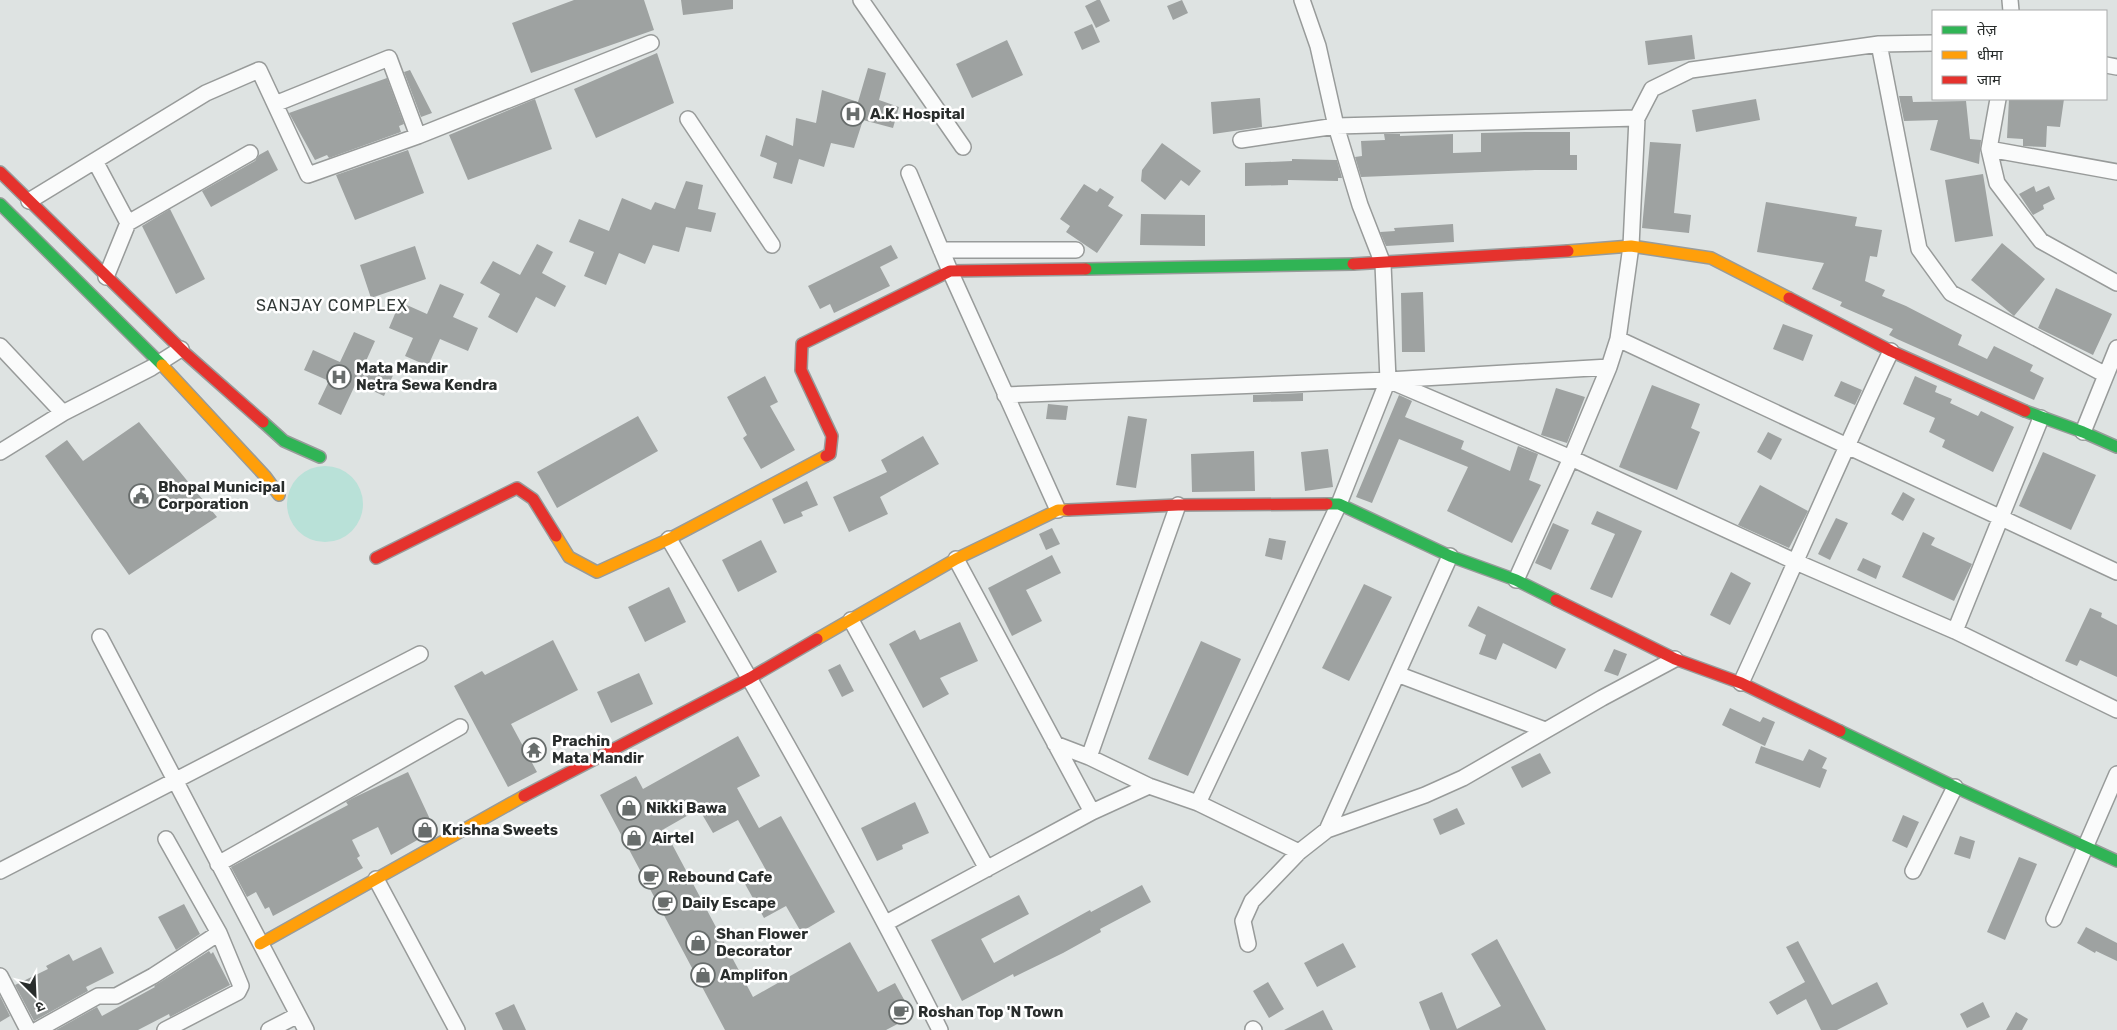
<svg xmlns="http://www.w3.org/2000/svg" width="2117" height="1030" viewBox="0 0 2117 1030" font-family="Rubik,'Noto Sans Devanagari',sans-serif">
<style>
.green{fill:#b9e1d8}
.building{fill:#9ea2a1}
.lines{fill:none;stroke-linecap:round;stroke-linejoin:round}
.street-casing{stroke:#989b9a;stroke-width:18}
.fast-casing{stroke:#989b9a;stroke-width:14}
.slow-casing{stroke:#989b9a;stroke-width:14}
.jam-casing{stroke:#989b9a;stroke-width:14}
.street{stroke:#fafbfb;stroke-width:15}
.fast{stroke:#30b455;stroke-width:11}
.slow{stroke:#ff9f0a;stroke-width:11}
.jam{stroke:#e5322d;stroke-width:11}
.labels{text-anchor:middle;stroke-width:5;stroke-linejoin:round;paint-order:stroke}
.poi-label{font-size:15px;font-weight:bold;fill:#292d2c;stroke:#fff;text-anchor:start}
.neighbourhood-label{font-size:16px;letter-spacing:1px;fill:#323937;stroke:#fff}
</style>
<rect width="100%" height="100%" fill="#dee3e2"/>
<!-- green -->
<path class="green" d="M287 504a38 38 0 1 1 76 0a38 38 0 1 1-76 0Z"/>
<!-- building -->
<path class="building" d="M574,0H644L654,30L531,73L512,23Z
M681,0H733V9L683,15Z
M1097,0H1100L1110,21L1096,28L1085,6Z
M1182,0L1188,13L1173,20L1167,6Z
M1092,24L1100,42L1082,50L1074,32Z
M1692,35L1695,59L1648,65L1645,41Z
M1007,40L1023,75L972,98L956,64Z
M657,53L674,103L596,138L574,89Z
M868,68L886,73L879,100L899,107L893,128L863,120L854,148L831,143L824,167L799,159L792,184L773,178L777,163L760,156L766,135L793,146L796,118L816,123L822,90L858,102Z
M410,70L432,113L421,117L404,72Z
M387,78L404,124L399,126L401,132L329,158L327,155L315,160L289,113Z
M1899,96H1912L1913,102L1966,101L1970,139L1981,140L1979,164L1930,150L1938,120L1904,121Z
M1260,98L1262,127L1213,134L1211,102Z
M535,99L552,149L468,180L449,135Z
M1756,99L1760,120L1696,132L1692,110Z
M2009,99H2064L2060,127L2047,126L2046,147L2023,146V139L2007,138Z
M1525,132H1570V155H1577V170H1535L1361,177L1355,157L1362,156L1361,141L1385,140L1384,134H1400V136L1453,134V153L1481,152V133Z
M1650,142L1681,144L1674,213L1691,215L1689,233L1642,228Z
M1162,143L1201,171L1189,186L1181,180L1165,200L1141,181L1142,170Z
M268,150L278,170L211,207L202,191L255,161L259,155Z
M408,150L424,193L355,220L336,175Z
M1292,159L1337,160L1342,178H1338V181L1288,180V185L1245,186V163L1292,161Z
M1983,174L1993,236L1955,242L1945,180Z
M686,181L703,185L698,209L716,213L711,232L686,227L679,252L653,245L645,264L619,253L606,285L584,276L594,252L569,242L579,219L609,231L622,198L651,210L655,202L675,209Z
M1084,184L1097,192L1100,188L1114,197L1108,206L1123,215L1097,253L1066,232L1070,226L1060,219Z
M2034,186L2036,192L2049,186L2055,199L2043,205L2044,209L2033,215L2019,194Z
M1766,202L1857,217L1855,226L1882,230L1877,257L1870,256L1865,281L1885,290L1882,296L1906,306L1962,335L1958,345L1987,359L1994,346L2033,365L2030,371L2044,378L2034,400L1897,339L1889,335L1893,329L1840,306L1842,302L1812,289L1824,263L1757,252Z
M170,209L205,279L176,294L142,226Z
M1141,214L1205,215V246L1140,245Z
M1453,224L1454,242L1386,246L1380,232L1395,231L1394,228Z
M2002,243L2045,279L2014,316L1971,280Z
M537,244L553,252L542,273L566,286L555,307L536,297L517,333L488,317L500,294L480,283L493,261L520,275Z
M891,245L898,258L880,267L890,286L834,313L830,304L820,309L808,286Z
M415,246L426,279L371,298L360,265Z
M440,284L464,294L453,317L478,328L468,351L440,339L428,366L405,356L413,338L389,328L400,302L427,314Z
M2056,288L2112,314L2093,355L2038,328Z
M1423,292L1425,352H1402L1401,293Z
M1783,324L1813,335L1803,361L1773,349Z
M354,332L375,341L366,361L394,373L384,396L356,383L341,415L318,404L329,381L304,370L313,350L340,362Z
M765,376L778,402L770,406L795,450L761,469L743,438L747,435L727,397Z
M1915,376L1937,386L1935,392L1952,399L1950,403L1978,416L1981,411L2014,427L1993,472L1942,447L1945,440L1929,432L1935,418L1903,404Z
M1841,381L1862,390L1855,405L1834,396Z
M1652,385L1700,404L1691,428L1700,432L1677,490L1619,467Z
M1556,388L1585,397L1567,443L1541,435Z
M1303,393V401L1253,402V395Z
M1399,395L1412,401L1405,417L1464,441L1461,449L1510,471L1518,446L1538,454L1529,480L1541,485L1512,543L1447,511L1468,467L1399,439L1372,503L1356,497Z
M1048,404L1068,406L1066,420L1046,419Z
M638,416L658,451L557,508L537,472Z
M1128,416L1147,419L1136,488L1116,485Z
M139,422L217,517L129,575L45,456L67,440L83,461Z
M1768,432L1782,439L1771,460L1757,452Z
M923,436L939,464L880,497L888,514L849,532L833,497L887,472L881,460Z
M1328,449L1333,487L1305,491L1301,452Z
M1254,451L1255,491L1192,492L1191,454Z
M2043,452L2096,475L2071,530L2019,506Z
M807,481L818,505L801,512L803,516L784,524L772,499Z
M1760,485L1808,511L1789,548L1738,525Z
M1903,492L1915,499L1903,521L1891,514Z
M1597,511L1642,531L1612,598L1590,589L1615,534L1591,524Z
M1836,518L1848,523L1830,560L1818,554Z
M1553,523L1569,530L1551,570L1535,563Z
M1052,528L1060,544L1046,550L1039,534Z
M1923,532L1935,538L1931,545L1972,564L1954,601L1902,577Z
M1269,538L1286,541L1282,560L1265,556Z
M761,540L777,572L738,592L722,560Z
M1052,555L1061,573L1026,590L1042,621L1012,636L988,588Z
M1863,558L1881,566L1876,579L1857,570Z
M1731,572L1751,583L1730,625L1710,615Z
M1364,584L1392,597L1349,681L1322,668Z
M669,587L686,622L645,642L628,607Z
M1478,606L1566,649L1556,669L1503,643L1496,660L1479,654L1486,635L1468,626Z
M2090,608L2102,613L2101,617L2117,625V677L2080,660L2077,666L2065,661Z
M960,622L978,661L940,678L949,694L923,708L889,644L915,630L920,640Z
M553,640L578,690L511,724L537,772L508,787L454,686L482,671L485,675Z
M1201,641L1241,659L1188,776L1148,759Z
M1614,649L1627,654L1618,676L1604,671Z
M840,664L854,691L842,697L828,670Z
M639,673L653,704L611,723L597,692Z
M1730,708L1760,722L1763,717L1775,722L1765,746L1722,725Z
M738,736L760,776L737,788L759,828L781,816L835,912L801,932L786,906L764,918L745,884L767,872L738,820L713,833L699,809L664,829L753,997L850,942L878,992L895,983L913,1016L886,1030H725L600,795L636,776L643,789Z
M1761,746L1803,761L1809,749L1827,758L1822,768L1827,770L1820,788L1755,763Z
M1540,753L1551,773L1522,788L1511,767Z
M408,772L435,830L391,855L378,827L352,840L360,856L357,858L363,868L273,916L269,907L265,909L256,892L247,897L231,867L348,805L346,802L353,798Z
M915,802L929,833L902,845L903,849L877,861L861,828Z
M1457,808L1465,824L1440,835L1433,819Z
M1903,815L1919,822L1907,848L1892,841Z
M1960,836L1975,841L1970,859L1954,854Z
M2019,857L2037,864L2005,940L1987,932Z
M1142,885L1151,902L1100,929L1101,932L1063,953L1014,977L1013,974L962,1001L931,940L1019,895L1029,914L981,939L994,963L1090,910L1091,912Z
M184,904L200,934L176,950L158,917Z
M2086,927L2117,943V961L2096,951L2095,953L2077,943Z
M1497,939L1546,1030H1430L1419,1002L1442,992L1457,1029L1501,1006L1471,954Z
M1798,941L1832,1005L1877,982L1888,1004L1837,1030H1821L1806,999L1777,1015L1769,1002L1805,982L1786,947Z
M1343,943L1356,967L1317,987L1304,963Z
M101,947L114,973L86,987L88,991L34,1021L15,985L48,969L46,966L69,954L73,961Z
M209,951L211,954L213,952L230,985L170,1017L169,1014L138,1030H56L97,1007L102,1016L155,987L154,986Z
M1268,982L1284,1009L1269,1018L1253,991Z
M0,996L10,1016L0,1022Z
M1983,1002L1990,1017L1967,1028L1960,1014Z
M514,1004L526,1030H503L495,1013Z
M1323,1010L1333,1030H1284Z
M2016,1012L2028,1019L2022,1030H2006Z"/>
<g class="lines">
<!-- street casing -->
<g class="street-casing">
<path id="street" d="M861,0L963,147
M2010,0L2011,11
M1879,44L1919,249L1951,293L2106,375
M2106,65L2117,67
M1998,99L1989,149L1997,183L2041,241L2117,283
M275,104L389,58L418,136
M688,119L772,245
M1241,140L1336,126L1637,118
M1989,149L2117,172
M95,161L128,223L106,277
M909,173L950,271L1058,510
M29,201L206,93L259,70L308,175L418,136L651,43
M128,223L250,153
M941,250H1076
M1618,339L2117,572
M0,346L63,413
M1388,380L1571,458L1796,562L1955,631L2117,710
M1005,395L1388,380L1609,367
M2083,432L2117,348
M0,452L63,413L151,368L181,349
M669,539C763,701 856,863 940,1030
M956,559L1092,812
M1516,580L1571,458L1609,367L1618,339L1631,246L1637,118L1652,89L1691,70L1879,44L1933,43
M851,620L987,869
M1955,631L2041,418
M100,637L306,1030
M1397,674L1545,730
M1741,683C1792,572 1839,460 1891,351
M1055,744L1089,757L1149,786L1198,803L1299,852
M1089,757L1178,505
M1198,803L1339,504L1388,380L1383,264L1360,205L1336,126L1318,46L1302,0
M1327,830L1450,556
M218,864L460,727
M0,871L420,654
M1913,871L1955,787
M376,879L457,1030
M2054,919L2117,774
M886,923L1092,812L1149,786
M1248,944L1243,921L1252,901L1299,852L1327,830L1425,795L1463,778L1602,698L1675,659
M0,976L28,1030
M1253,1029L1254,1030
M37,1030L98,996H116L153,976L219,933
M165,1030L238,992L241,986L219,933L166,839
M269,1030L298,1015"/>
</g>
<!-- fast casing -->
<g class="fast-casing">
<path id="fast" d="M0,204L162,365
M1086,269L1353,264
M2025,411L2083,432L2117,447
M263,422L284,441L320,457
M1327,504H1339L1450,556L1516,580L1556,600
M1840,731L1955,787L2117,861"/>
</g>
<!-- slow casing -->
<g class="slow-casing">
<path id="slow" d="M1568,251L1631,246L1711,258L1789,298
M162,365L265,476L279,495
M556,536L569,557L597,572L669,539L826,456
M817,639L956,559L1058,510H1068
M260,944L524,796"/>
</g>
<!-- jam casing -->
<g class="jam-casing">
<path id="jam" d="M0,172L185,353L263,422
M1353,264L1568,251
M1789,298L1891,351L2025,411
M826,456L830,454L832,436L801,370L802,344L950,271L1086,269
M1068,510L1178,505L1327,504
M376,558L517,488L533,499L556,536
M1556,600L1675,659L1741,683L1840,731
M524,796L750,678L817,639"/>
</g>
<!-- street -->
<use href="#street" class="street"/>
<!-- fast -->
<use href="#fast" class="fast"/>
<!-- slow -->
<use href="#slow" class="slow"/>
<!-- jam -->
<use href="#jam" class="jam"/>
</g>
<!-- icons -->
<defs>
<g id="hospital-ring" transform="scale(1.25)"><circle r="9.5" fill="#fff" stroke="#686d6c" stroke-width="1.5"/><path d="M-5-5h3v3.5h4V-5h3V5h-3V1.5h-4V5h-3Z" fill="#686d6c"/></g>
<g id="civic-ring" transform="scale(1.25)"><circle r="9.5" fill="#fff" stroke="#686d6c" stroke-width="1.5"/><path d="M-.6-6.5H3V-4.5H.6V-3L4-1V1h2V6H-6V1h2V-1L-.6-3ZM-1.2 2.5V6h2.4V2.5Z" fill="#686d6c"/></g>
<g id="temple-ring" transform="scale(1.25)"><circle r="9.5" fill="#fff" stroke="#686d6c" stroke-width="1.5"/><path d="M0-6L5-2H3V0L6.5 2.5H4V6H1.5V3h-3V6H-4V2.5H-6.5L-3 0V-2H-5Z" fill="#686d6c"/></g>
<g id="shop-ring" transform="scale(1.25)"><circle r="9.5" fill="#fff" stroke="#686d6c" stroke-width="1.5"/><path d="M-5-2.5h2.3a2.7 3.5 0 0 1 5.4 0H5L5.5 6h-11ZM-1.5-2.5h3a1.5 2.3 0 0 0-3 0Z" fill="#686d6c"/></g>
<g id="cafe-ring" transform="scale(1.25)"><circle r="9.5" fill="#fff" stroke="#686d6c" stroke-width="1.5"/><path d="M-5.5-4.5H6V0H3Q3 3.5 0 3.5H-2.5Q-5.5 3.5-5.5 0ZM3-3.2v2h1.7v-2ZM-6 4.5H4V6H-6Z" fill="#686d6c"/></g>
</defs>
<g fill-rule="evenodd">
<use href="#hospital-ring" x="853" y="114"/>
<use href="#hospital-ring" x="339" y="377"/>
<use href="#civic-ring" x="141" y="496"/>
<use href="#temple-ring" x="534" y="750"/>
<use href="#shop-ring" x="629" y="808"/>
<use href="#shop-ring" x="425" y="830"/>
<use href="#shop-ring" x="634" y="838"/>
<use href="#cafe-ring" x="651" y="877"/>
<use href="#cafe-ring" x="665" y="903"/>
<use href="#shop-ring" x="698" y="943"/>
<use href="#shop-ring" x="703" y="975"/>
<use href="#cafe-ring" x="901" y="1012"/>
</g>
<g class="labels">
<!-- poi labels -->
<g class="poi-label">
<text x="870" y="119">A.K. Hospital</text>
<text x="356" y="373">Mata Mandir<tspan x="356" dy="17">Netra Sewa Kendra</tspan></text>
<text x="158" y="492">Bhopal Municipal<tspan x="158" dy="17">Corporation</tspan></text>
<text x="552" y="746">Prachin<tspan x="552" dy="17">Mata Mandir</tspan></text>
<text x="646" y="813">Nikki Bawa</text>
<text x="442" y="835">Krishna Sweets</text>
<text x="652" y="843">Airtel</text>
<text x="668" y="882">Rebound Cafe</text>
<text x="682" y="908">Daily Escape</text>
<text x="716" y="939">Shan Flower<tspan x="716" dy="17">Decorator</tspan></text>
<text x="720" y="980">Amplifon</text>
<text x="918" y="1017">Roshan Top 'N Town</text>
</g>
<!-- neighbourhood labels -->
<g class="neighbourhood-label">
<text x="332" y="311">SANJAY COMPLEX</text>
</g>
</g>
<!-- legend -->
<rect x="1932" y="10" width="175" height="90" fill="#ffffff" stroke="#a9abab"/>
<rect x="1942" y="26" width="25" height="8" fill="#30b455" stroke="#a9abab"/>
<text x="1977" y="35" font-size="15" fill="#292d2c">तेज़</text>
<rect x="1942" y="51" width="25" height="8" fill="#ff9f0a" stroke="#a9abab"/>
<text x="1977" y="60" font-size="15" fill="#292d2c">धीमा</text>
<rect x="1942" y="76" width="25" height="8" fill="#e5322d" stroke="#a9abab"/>
<text x="1977" y="85" font-size="15" fill="#292d2c">जाम</text>
<!-- north arrow -->
<g transform="translate(35 995) rotate(156)" stroke="#ffffff" stroke-width="4" paint-order="stroke">
<path d="M0-4L9 19L0 12L-9 19Z" fill="#292d2c"/>
<text y="-8" font-size="14" font-weight="bold" text-anchor="middle" fill="#292d2c">उ</text>
</g>
</svg>
